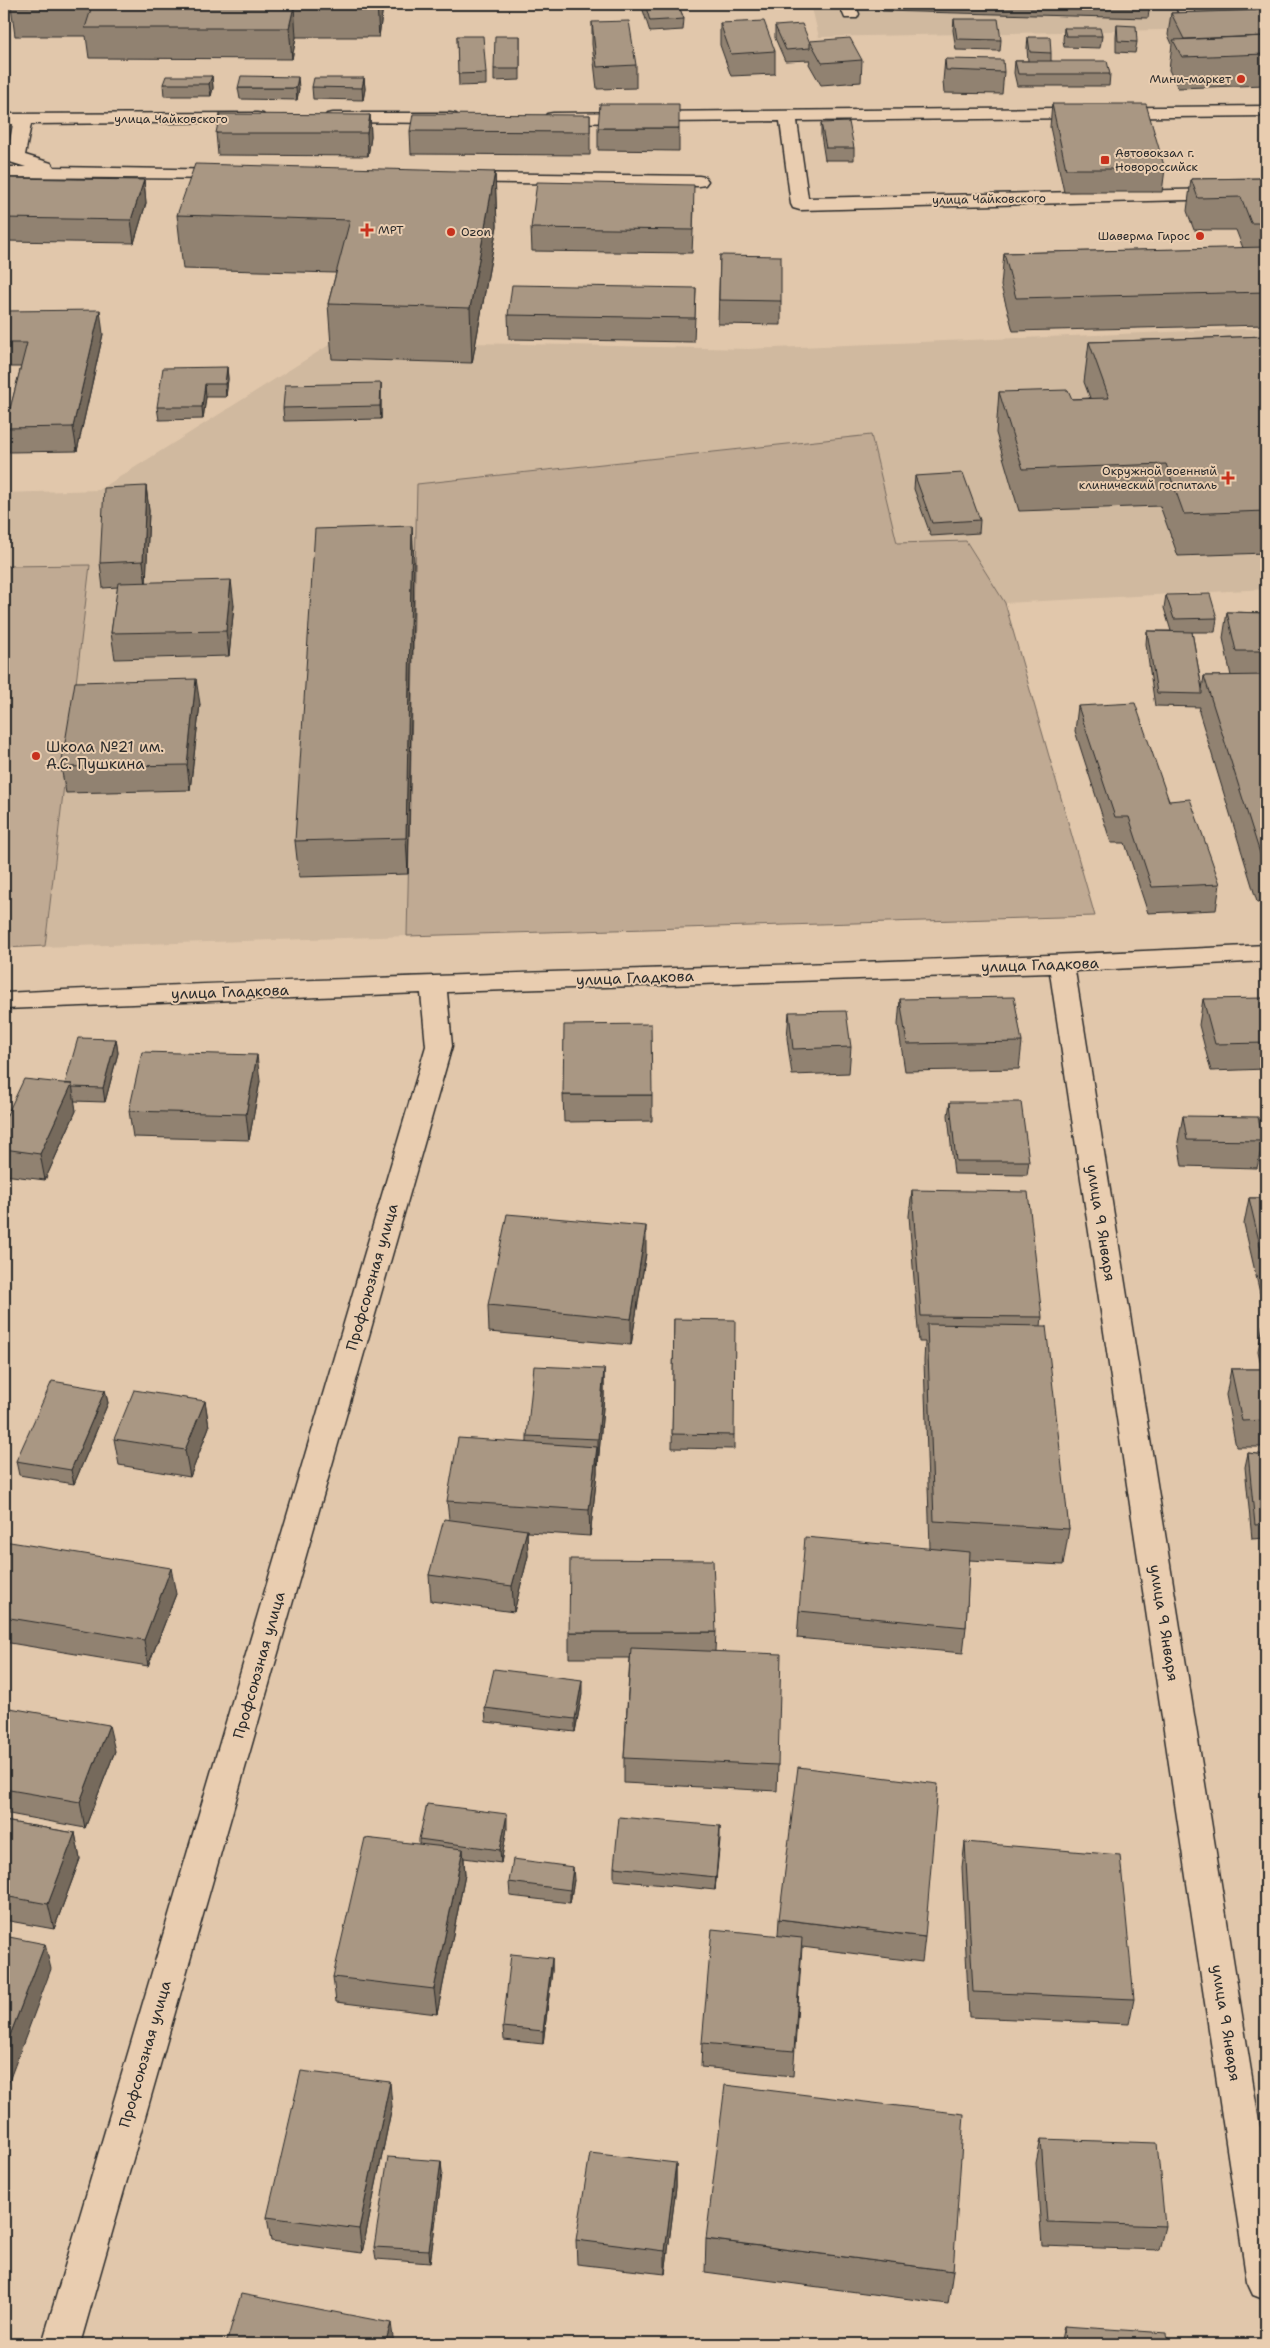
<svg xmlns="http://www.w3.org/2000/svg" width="1270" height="2348" viewBox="0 0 1270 2348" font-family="'Shantell Sans',sans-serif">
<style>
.built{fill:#d0b99f}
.green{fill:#c0aa93;stroke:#766a5f}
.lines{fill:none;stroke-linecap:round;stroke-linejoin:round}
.minor-casing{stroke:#2b2b2b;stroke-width:3}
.minor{fill:#e9cdb0;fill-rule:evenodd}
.wall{fill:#918271;stroke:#2b2b2b}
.shaded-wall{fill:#766a5c;stroke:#2b2b2b}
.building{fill:#a99783;stroke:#2b2b2b}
.poi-dot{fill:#c8321e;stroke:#e9cdb0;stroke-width:2}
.labels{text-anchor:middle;stroke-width:4;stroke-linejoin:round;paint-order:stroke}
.far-poi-label{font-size:12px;fill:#2b2b2b;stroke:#e9cdb0;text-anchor:end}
.far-street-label{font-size:12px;fill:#2b2b2b;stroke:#e9cdb0}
.poi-label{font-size:15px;fill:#2b2b2b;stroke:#e9cdb0;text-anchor:start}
.street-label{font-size:15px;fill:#2b2b2b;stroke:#e9cdb0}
</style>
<rect width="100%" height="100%" fill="#e1c7ab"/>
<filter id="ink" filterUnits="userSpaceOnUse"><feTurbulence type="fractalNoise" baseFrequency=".02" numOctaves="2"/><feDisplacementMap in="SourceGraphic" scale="10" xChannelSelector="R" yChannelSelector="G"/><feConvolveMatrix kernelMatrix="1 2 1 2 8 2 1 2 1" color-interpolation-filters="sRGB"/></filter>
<g filter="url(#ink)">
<!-- built -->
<path class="built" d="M811,4H1249L1262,28L819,37Z
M1266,328V589L1005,603L1095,916L4,948V493L99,490L337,340L748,349Z"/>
<!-- green -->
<path class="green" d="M871,435L897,543L966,541L1005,603L1095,916L407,936L417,484Z
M90,565L45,946L4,948V566Z"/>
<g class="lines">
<!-- minor casing -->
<g class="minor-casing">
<path id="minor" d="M839,4H855L859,14L857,18H845Z
M1174,4H1190L1197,16L1266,13V23L1191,26L1185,25Z
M1266,106V116L797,121L808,198L1266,188V198L800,210L793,208L791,204L780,121L553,123L547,122L544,118L547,114L553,113Z
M257,113L263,114L266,118L263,122L31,124L25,155L51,163L54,167L230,170L236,171L239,175L236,179L4,177V167H26L10,162L7,158L13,124H4V114Z
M333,113H450L456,114L459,118L456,122L450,123L327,122L324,118L327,114Z
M458,173L699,176L705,177L708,181L705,185L699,186L452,182L449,178L452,174Z
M1266,945V961L1075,971L1266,2165V2300L1253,2295L1247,2282L1050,973L447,992L452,1046L80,2344H42L426,1046L421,993L4,1009V993C424,972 846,967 1266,945Z"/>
</g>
<!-- minor -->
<use href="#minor" class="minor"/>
</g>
<!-- wall -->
<path class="wall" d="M11,4H383V6L379,37H296L292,59L89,58L86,36H15L11,6Z
M495,4H580V5L495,6Z
M641,4H678L684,19L683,30L650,32Z
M879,4H1150L1148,18L882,11Z
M1266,10V85L1178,88L1169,70L1172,44L1168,35L1171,13Z
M954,19L1001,40L1000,51L956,50L953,30Z
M592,22L636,65V88L597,89L592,44Z
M720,23L775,51V74L731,76L720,45Z
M1117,25L1137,42L1135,53L1116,52V37Z
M775,26L810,43V41L862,60L861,82L821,85L809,64L810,60L785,61L775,38Z
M1064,28L1102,36L1100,48L1064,47L1063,40Z
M457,36L486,73V85L459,86Z
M520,36V80L494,81V69Z
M1028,37L1051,53V61L1110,74L1109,86H1017L1014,73L1015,61H1028L1027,48Z
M945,59L1004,72L1002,94L944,93L943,81Z
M212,76L213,88L211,96H164L163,84Z
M364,78L365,89L363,100L313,99L312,87Z
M238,88H299L297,100L240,99Z
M1052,104L1165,169L1162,192H1064L1050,127Z
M370,115L371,137L368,156L218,155L216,133Z
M590,115V155L411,154L410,131Z
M821,123L854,148V160H825L821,135Z
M598,128H679V151L598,150Z
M495,172L497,226L472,363L332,359L328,304L336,273L183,269L177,215Z
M4,178L144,180L146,203L134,243L4,241Z
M1266,178V325L1013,331L1001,286L1004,253L1243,248L1236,230H1194L1187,211L1191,179Z
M694,208L692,253L532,251L531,228Z
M720,255L781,301V325L718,324Z
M696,288L694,342L509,339L508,315Z
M4,311L103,334L77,451L9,452L5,428L21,367H7L5,357H4Z
M1266,336V553L1178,556L1160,506L1019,511L996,433L999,392L1072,399L1090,398L1084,382L1089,342Z
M227,367L228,379L226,397H206L203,419L159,420L157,407Z
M381,383V419L284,421L283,408Z
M915,476L980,520L979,533L931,536L914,489Z
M146,486L149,511L146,582L234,605L229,656L115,659L111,633L118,587L103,588L100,563Z
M414,561L408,874L299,877L295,841Z
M1166,595L1217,618L1215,632H1192L1202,689L1204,676H1231L1223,638L1227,612L1266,613L1265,611L1266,605V902H1257L1199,712L1200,707L1155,706L1146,644L1147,631H1171L1164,608Z
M200,704L190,790L66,793L61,767Z
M1078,706L1169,801L1220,884L1216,910L1148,913L1125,843H1111L1075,731Z
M900,999L1022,1042L1019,1069L905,1071L898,1025Z
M1203,999L1266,1006V1069L1211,1071L1199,1025Z
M789,1012L851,1047L849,1073L792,1075L787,1038Z
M116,1039L118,1053L105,1102L74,1101L76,1111L45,1180L4,1175V1121L65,1084Z
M260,1081L249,1140L133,1137L129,1111Z
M563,1095H652V1121L564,1122Z
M950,1102L1029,1161L1027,1175L954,1174L948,1115Z
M1183,1116L1263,1141L1257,1168L1182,1166L1178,1142Z
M912,1190L1042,1317L1041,1326L1069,1529L1063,1565L969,1560L966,1627L963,1653L797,1638L799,1611L930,1548L924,1361L925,1342H919L909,1216Z
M1249,1198H1266V1293H1260L1244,1224Z
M646,1253L631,1345L489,1332L488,1305Z
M674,1319L734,1435V1449L672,1448Z
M1263,1325H1266V1447H1236L1226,1395L1231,1369H1262L1258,1351Z
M604,1369V1396L598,1465H597V1473L590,1536L527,1532L528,1556L514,1612L431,1601L429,1575L449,1519L447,1501L527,1442V1436Z
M105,1390L108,1403L74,1484L19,1475L16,1461Z
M205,1401L209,1427L190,1477L119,1465L114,1439Z
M1248,1453L1266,1455V1538L1252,1539L1245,1467Z
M4,1541L176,1594L148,1666L4,1642Z
M569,1632H716L715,1651L778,1765L777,1791L624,1783V1758L630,1658H569Z
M582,1694L575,1732L486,1722L485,1708Z
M4,1707L115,1751L85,1828L4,1813Z
M4,1821L75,1833L80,1859L54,1929L4,1920Z
M720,1826L715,1890L614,1880V1867Z
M507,1828L501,1863L464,1858L465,1875L437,2014L336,2002L333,1977L419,1844V1839Z
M965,1842L1134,1999L1129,2024L969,2017L962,1867Z
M574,1880L570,1903L510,1896L509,1882Z
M779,1919L925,1937L922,1962L802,1947L793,2076L701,2067L702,2043L778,1935Z
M552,1958V1971L543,2044L504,2040L503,2027Z
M392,2106L362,2253L271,2241L267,2217Z
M1041,2139L1165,2226L1159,2250L1042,2246L1036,2163Z
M441,2161L442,2173L430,2263L376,2259L374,2247Z
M676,2163V2187L665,2274L577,2264L576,2240Z
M706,2239L953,2271L948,2304L705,2272Z
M1064,2326L1168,2344H1060Z"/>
<!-- shaded-wall -->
<path class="shaded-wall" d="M377,4H383V6L379,37Z
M294,6L296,37L292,59L289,28Z
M212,76L213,88L211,96L209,84Z
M298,77L299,88L297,100L296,88Z
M364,78L365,89L363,100L362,88Z
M370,115L371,137L368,156L367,133Z
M495,172L497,226L472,363L470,308Z
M144,180L146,203L134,243L131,220Z
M100,310L103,334L77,451L73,427Z
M227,367L228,379L226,397L225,384Z
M381,383V419L380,406Z
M205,384L206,397L203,419L202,407Z
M146,486L149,511L146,586L143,561Z
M412,526L414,561L408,874L406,838Z
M231,580L234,605L229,656L226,631Z
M196,679L200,704L190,790L187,765Z
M116,1039L118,1053L105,1102L103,1088Z
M257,1055L260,1081L249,1140L246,1114Z
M72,1084L76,1111L45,1180L40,1154Z
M646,1226V1253L631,1345V1319Z
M604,1369V1396L598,1465V1439Z
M105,1390L108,1403L74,1484L71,1470Z
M205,1401L209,1427L190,1477L185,1450Z
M597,1447V1473L590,1536L589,1510Z
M527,1530L528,1556L514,1612L512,1586Z
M171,1568L176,1594L148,1666L144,1640Z
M582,1680V1694L575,1732V1719Z
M109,1725L115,1751L85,1828L80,1802Z
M507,1814V1828L501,1863L500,1850Z
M720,1826V1840L715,1890L716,1877Z
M75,1833L80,1859L54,1929L48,1904Z
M463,1849L465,1875L437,2014L434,1989Z
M573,1867L574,1880L570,1903V1890Z
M45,1944L51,1969L6,2089L4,2082V2051Z
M552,1958V1971L543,2044V2031Z
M390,2082L392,2106L362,2253L359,2229Z
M441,2161L442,2173L430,2263L429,2250Z
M676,2163V2187L665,2274V2251Z
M391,2323L394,2344H385Z"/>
<!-- building -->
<path class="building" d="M11,4H377V6H294L289,28H85L92,6H11Z
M645,4H678L684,19L650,21Z
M1266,10V36L1184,39L1171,13Z
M954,19H998L1001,40L957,39Z
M629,21L636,65L597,67L592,22Z
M764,21L775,51L731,54L720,23Z
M802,24L810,43V48L786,50L775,26Z
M1117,25L1136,26L1137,42L1118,41Z
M1064,28H1100L1102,36H1066Z
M457,36H483L486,73L458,74Z
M495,36H520V69H494Z
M1266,36V54L1182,57L1173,40Z
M1028,37H1050L1051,53L1030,52Z
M850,38L862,60L822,63L810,41Z
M945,59L1003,60L1004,72L946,70Z
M1015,61H1107L1110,74H1018Z
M166,76H212L209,84H163Z
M241,76L298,77L296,88H238Z
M314,78H364L362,88L312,87Z
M600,104H679V128H598Z
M1052,104H1146L1165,169H1066Z
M220,114L370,115L367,133H216Z
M413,114L590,115V132L410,131Z
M849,122L854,148H826L821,123Z
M195,164L495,172L470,308L328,304L350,220L177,215Z
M4,178L144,180L131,220L4,218Z
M1266,178V223H1251L1241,197L1198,198L1191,179Z
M537,182L694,185L693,230L531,228Z
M1266,247V292L1016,298L1004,253Z
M720,255L781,256V301L719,300Z
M512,285L696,288L695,318L508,315Z
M100,310L73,427L5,428L27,343H4L6,333H4V311Z
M1266,336V511L1184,514L1166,464L1023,469L999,392L1068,390L1072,399L1109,398L1089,342Z
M227,367L225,384H205L202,407H157L163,368Z
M381,383L380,406L283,408L285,385Z
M963,473L980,520L932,523L915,476Z
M146,486L143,561L100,563L104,488Z
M412,526L406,838L295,841L315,529Z
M231,580L226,631L111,633L118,583Z
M1210,594L1217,618L1174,619L1166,595Z
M1227,612L1266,613V651H1236Z
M1147,631L1192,632L1202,689V694L1157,693Z
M1266,675V866H1264L1204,676Z
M196,679L187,765L61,767L75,682Z
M1135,703L1169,801L1190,799L1220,884L1152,887L1129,817H1115L1078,706Z
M1014,997L1022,1042L907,1044L900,999Z
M1264,998L1266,1006V1043L1215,1044L1203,999Z
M846,1011L851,1047L793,1049L789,1012Z
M651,1024L652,1095H563L564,1025Z
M78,1038L116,1039L103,1088L72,1087V1084H65Z
M142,1052L257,1055L246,1114L129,1111Z
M24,1079L72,1084L40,1154L4,1149V1121Z
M950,1102H1021L1029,1161H956Z
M1183,1116L1258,1117L1263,1141L1187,1140Z
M912,1190L1028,1192L1042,1317L921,1316Z
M1249,1198H1266V1267H1265Z
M507,1214L646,1226L631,1319L488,1305Z
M674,1319L735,1320L734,1435L672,1434Z
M927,1324L1046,1326L1069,1529L934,1521Z
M1263,1325H1266V1336Z
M534,1366L604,1369L598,1439L527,1436Z
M1231,1369H1266V1420L1242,1421Z
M52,1381L105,1390L71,1470L16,1461Z
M134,1390L205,1401L185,1450L114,1439Z
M458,1438L597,1447L589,1510L447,1501Z
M1248,1453L1266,1455V1524L1255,1525Z
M444,1519L527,1530L512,1586L429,1575Z
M805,1537L970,1552L966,1627L799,1611Z
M4,1541L171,1568L144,1640L4,1617Z
M570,1559L713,1560L716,1632H569Z
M631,1648L781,1654L778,1765L624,1758Z
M494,1669L582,1680L575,1719L485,1708Z
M4,1707L109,1725L80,1802L4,1789Z
M798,1767L938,1784L925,1937L779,1919Z
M427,1804L507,1814L500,1850L419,1839Z
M619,1817L720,1826L716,1877L614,1867Z
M4,1821L75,1833L48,1904L4,1896Z
M365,1838L463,1849L434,1989L333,1977Z
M965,1842L1120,1855L1134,1999L973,1992Z
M513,1859L573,1867L570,1890L509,1882Z
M712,1929L802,1938L794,2051L702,2043Z
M4,1936L45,1944L4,2051Z
M511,1954L552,1958L543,2031L503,2027Z
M301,2071L390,2082L359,2229L267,2217Z
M725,2085L964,2114L953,2271L706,2239Z
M1041,2139L1157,2143L1165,2226L1047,2222Z
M590,2153L676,2163L665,2251L576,2240Z
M388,2157L441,2161L429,2250L374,2247Z
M241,2294L391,2323L385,2344H226Z
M1064,2326L1167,2333L1168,2344H1065Z
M716,2339L787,2344H716Z"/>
</g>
<!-- markers -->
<g class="poi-dot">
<circle cx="1241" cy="79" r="5"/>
<rect x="1100" y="155" width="10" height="10" rx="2.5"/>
<path d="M364.5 222.5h5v5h5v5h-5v5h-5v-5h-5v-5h5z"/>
<circle cx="451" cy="232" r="5"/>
<circle cx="1200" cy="236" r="5"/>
<path d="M1225.5 470.5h5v5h5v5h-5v5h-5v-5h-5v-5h5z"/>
<circle cx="36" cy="756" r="5"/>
</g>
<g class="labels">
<!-- far-poi labels -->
<g class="far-poi-label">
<text x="1231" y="83">Мини-маркет</text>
<text x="1115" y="157" text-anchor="start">Автовокзал г.<tspan x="1115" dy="14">Новороссийск</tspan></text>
<text x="378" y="234" text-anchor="start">МРТ</text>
<text x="461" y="236" text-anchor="start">Ozon</text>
<text x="1190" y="240">Шаверма Гирос</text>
<text x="1217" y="475">Окружной военный<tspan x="1217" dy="14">клинический госпиталь</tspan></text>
</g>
<!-- far-street labels -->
<g class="far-street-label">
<text x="171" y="123">улица Чайковского</text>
<text transform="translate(989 199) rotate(-1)" y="4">улица Чайковского</text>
</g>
<!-- poi labels -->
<g class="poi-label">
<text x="46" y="752">Школа №21 им.<tspan x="46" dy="17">А.С. Пушкина</tspan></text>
</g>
<!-- street labels -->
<g class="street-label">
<text transform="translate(1040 965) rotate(-2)" y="5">улица Гладкова</text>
<text transform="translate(635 978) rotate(-2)" y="5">улица Гладкова</text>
<text transform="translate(230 992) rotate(-2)" y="5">улица Гладкова</text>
<text transform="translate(1101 1223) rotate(81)" y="5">улица 9 Января</text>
<text transform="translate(372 1277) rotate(-74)" y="5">Профсоюзная улица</text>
<text transform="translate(1164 1623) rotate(81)" y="5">улица 9 Января</text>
<text transform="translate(259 1665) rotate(-74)" y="5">Профсоюзная улица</text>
<text transform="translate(1226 2023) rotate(81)" y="5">улица 9 Января</text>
<text transform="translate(145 2054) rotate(-74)" y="5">Профсоюзная улица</text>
</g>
</g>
<!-- margin -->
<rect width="1270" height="2348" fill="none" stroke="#e9cdb0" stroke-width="20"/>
<rect x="10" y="10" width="1250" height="2328" fill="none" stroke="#2b2b2b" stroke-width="2" filter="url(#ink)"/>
</svg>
